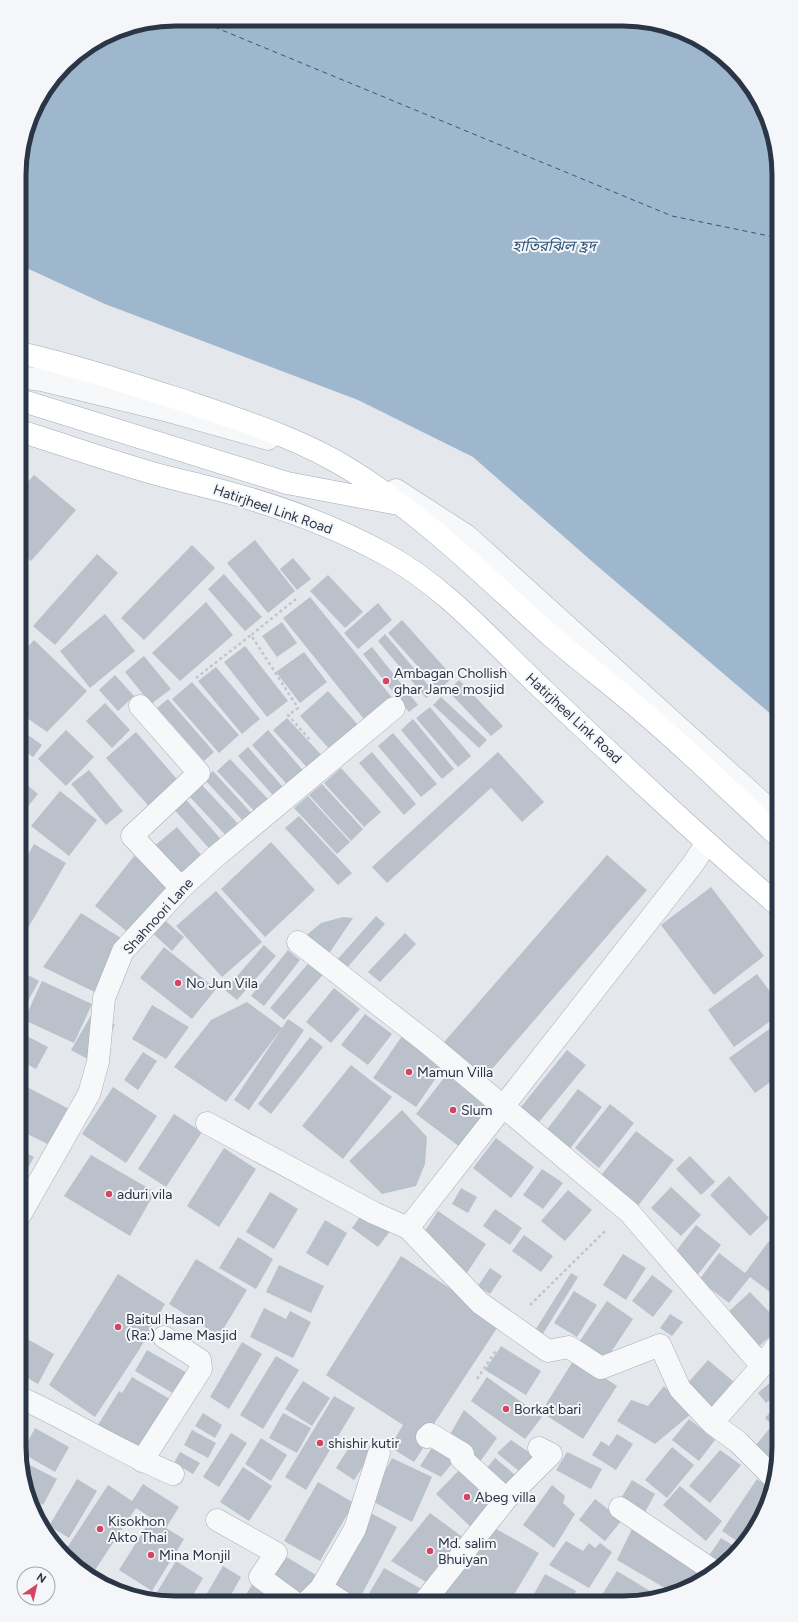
<svg xmlns="http://www.w3.org/2000/svg" width="798" height="1622" viewBox="0 0 798 1622" font-family="Figtree,'Noto Sans Bengali',sans-serif">
<style>
.water{fill:#9eb7cd}
.lines{fill:none;stroke-linecap:round;stroke-linejoin:round}
.ferry{stroke:#32577c;stroke-width:1;stroke-dasharray:5 4;stroke-linecap:butt}
.building{fill:#bac1ca}
.minor-casing{stroke:#a8aeb7;stroke-width:23}
.major-casing{stroke:#a2acb8;stroke-width:23}
.path{stroke:#c2c5cb;stroke-width:2.5;stroke-dasharray:3 3;stroke-linecap:butt}
.minor{stroke:#f7f8fa;stroke-width:22}
.major{stroke:#fff;stroke-width:22}
.poi-dot{fill:#d54562;stroke:#f4f6f9;stroke-width:1.5}
.labels{text-anchor:middle;stroke-width:4;stroke-linejoin:round;paint-order:stroke}
.street-label{font-size:14px;fill:#2a3545;stroke:#f4f6f9}
.poi-label{font-size:14px;fill:#2a3545;stroke:#f4f6f9;text-anchor:start}
.water-label{font-size:15px;font-style:italic;fill:#32577c;stroke:#f4f6f9}
.rim{fill:none;stroke:#2a3545;stroke-width:5}
</style>
<rect width="100%" height="100%" fill="#e4e7ec"/>
<!-- water -->
<path class="water" d="M175,19L653,22L692,35L726,58L753,89L771,125L779,175V721L595,564L473,457L358,400L105,304L20,265V155L35,106L72,58L116,31Z"/>
<g class="lines">
<!-- ferry -->
<path class="ferry" d="M170,20L212,26L672,216L779,238"/>
</g>
<!-- building -->
<path class="building" d="M34,475L76,510L31,561L20,551V491Z
M255,540L295,591L268,613L227,563Z
M192,545L215,568L144,640L121,618Z
M97,554L118,573L55,645L33,626Z
M293,558L311,579L297,590L280,569Z
M20,559L27,566L20,572Z
M224,574L262,617L245,631L208,589Z
M328,575L363,612L345,628L310,591Z
M310,597L403,711L375,733L283,618Z
M206,602L233,635L180,681L152,653Z
M378,603L392,620L358,649L344,633Z
M105,614L135,651L90,688L60,651Z
M402,620L453,677L439,690L388,633Z
M282,622L297,643L277,657L262,636Z
M385,634L434,692L426,698L378,641Z
M34,640L87,691L47,732L20,713V655Z
M245,646L288,701L267,717L224,662Z
M372,647L418,705L409,712L363,654Z
M304,652L327,682L300,703L276,672Z
M144,656L171,689L151,704L125,672Z
M216,667L260,719L242,734L198,681Z
M115,675L134,696L118,711L99,690Z
M459,680L503,726L491,736L448,691Z
M192,682L239,735L219,753L172,699Z
M328,691L366,734L338,759L300,716Z
M441,697L487,740L479,748L433,705Z
M168,699L214,752L204,761L157,708Z
M105,703L130,730L112,748L86,721Z
M430,707L471,756L458,767L416,718Z
M287,718L327,761L313,774L273,730Z
M413,719L454,769L442,779L401,730Z
M66,730L94,757L66,786L38,759Z
M268,730L307,775L291,789L252,745Z
M136,732L182,785L153,811L106,758Z
M393,733L437,784L421,797L378,746Z
M28,735L42,745L33,757L20,748Z
M248,747L288,793L277,800L238,756Z
M372,752L416,804L404,815L359,763Z
M498,752L544,802L522,822L491,788L387,883L372,867Z
M230,759L269,800L256,813L217,771Z
M341,768L381,812L364,827L324,783Z
M89,770L123,811L106,825L71,784Z
M213,771L253,815L245,823L204,779Z
M20,779L38,794L25,810L20,806Z
M201,784L243,829L231,841L189,796Z
M322,784L363,829L351,841L309,795Z
M60,791L97,820L69,856L31,826Z
M182,795L226,845L215,855L171,806Z
M308,796L350,842L337,854L294,808Z
M20,811L25,814L20,822Z
M299,816L352,873L338,885L285,828Z
M177,827L209,864L185,885L152,848Z
M271,842L315,890L265,937L221,889Z
M34,844L66,863L21,940L20,869Z
M607,855L647,890L479,1084L438,1049Z
M134,856L173,886L134,937L95,906Z
M711,887L764,956L714,995L661,925Z
M216,891L262,942L222,977L176,926Z
M81,913L129,943L107,998L43,967Z
M160,916L184,937L172,951L148,929Z
M376,916L385,924L346,969L337,960Z
M343,917L353,918L326,958L303,938L321,923Z
M405,933L416,944L380,982L368,972Z
M264,945L276,956L237,1000L225,990Z
M164,947L216,989L192,1019L140,978Z
M288,950L300,960L264,1006L251,996Z
M312,959L326,971L284,1020L270,1008Z
M19,970L39,981L28,1001L19,996Z
M757,974L779,1004V1015L734,1047L708,1010Z
M42,981L92,1004L74,1043L24,1020Z
M334,988L360,1009L331,1043L306,1022Z
M247,1002L282,1028L226,1102L174,1067L211,1020Z
M152,1005L189,1027L166,1059L132,1039Z
M93,1012L115,1025L93,1062L71,1050Z
M365,1014L392,1034L368,1065L341,1045Z
M288,1019L304,1030L249,1110L234,1100Z
M779,1022V1076L755,1093L729,1058Z
M19,1032L48,1047L36,1069L19,1060Z
M402,1036L445,1065L416,1107L373,1078Z
M310,1037L323,1047L271,1114L258,1104Z
M567,1050L586,1065L534,1128L516,1113Z
M143,1052L157,1061L138,1090L124,1080Z
M351,1065L392,1097L343,1159L302,1126Z
M447,1074L490,1107L460,1147L416,1114Z
M27,1087L75,1112L56,1148L19,1130V1103Z
M113,1087L157,1116L126,1163L82,1134Z
M578,1089L602,1107L566,1154L542,1136Z
M779,1097V1114L771,1103Z
M610,1104L634,1123L599,1168L575,1148Z
M402,1110L427,1137L425,1164L416,1186L382,1194L349,1161Z
M174,1114L202,1132L166,1187L138,1169Z
M636,1131L674,1160L637,1207L599,1178Z
M496,1138L534,1167L511,1198L473,1168Z
M224,1148L256,1169L219,1227L187,1206Z
M19,1149L34,1157L19,1184Z
M91,1155L155,1192L130,1236L64,1196Z
M690,1156L715,1182L701,1195L676,1169Z
M542,1169L563,1183L543,1209L523,1195Z
M729,1176L769,1218L750,1236L710,1195Z
M671,1187L701,1215L681,1236L651,1208Z
M461,1188L477,1197L468,1213L452,1204Z
M568,1190L592,1210L565,1241L541,1221Z
M270,1192L298,1209L274,1249L246,1232Z
M495,1209L522,1228L510,1245L483,1226Z
M365,1210L391,1230L378,1247L352,1228Z
M438,1211L486,1244L463,1279L415,1246Z
M325,1220L347,1233L328,1266L306,1253Z
M696,1225L721,1245L696,1277L671,1258Z
M524,1235L553,1256L541,1272L512,1251Z
M238,1237L273,1259L256,1289L219,1268Z
M769,1241L779,1248V1299L750,1277L729,1303L699,1280L719,1253L745,1273Z
M623,1254L646,1268L626,1300L603,1285Z
M401,1256L501,1322L426,1436L429,1439L414,1462L390,1447L403,1425L326,1375Z
M196,1259L247,1290L219,1336L169,1304Z
M279,1265L324,1286L311,1313L266,1292Z
M490,1268L502,1276L490,1294L478,1286Z
M571,1273L578,1277L541,1337L534,1332Z
M118,1274L165,1304L139,1350L95,1417L49,1385Z
M652,1275L673,1291L653,1317L632,1301Z
M574,1291L597,1305L577,1337L554,1323Z
M750,1292L779,1322V1328L756,1349L724,1316Z
M607,1301L633,1319L602,1366L575,1348Z
M264,1308L286,1319L290,1311L311,1322L293,1358L250,1337Z
M670,1314L683,1322L672,1336L660,1328Z
M22,1336L54,1354L38,1384L19,1373V1340Z
M242,1342L262,1354L229,1409L210,1397Z
M501,1346L541,1371L526,1395L485,1370Z
M147,1350L189,1374L176,1395L135,1371Z
M276,1356L299,1370L263,1429L240,1415Z
M575,1358L617,1386L583,1439L541,1412Z
M708,1360L741,1388L718,1414L686,1385Z
M779,1375V1392L766,1403L758,1393Z
M132,1377L175,1402L137,1451L98,1425L119,1391L122,1393Z
M487,1377L542,1417L525,1439L471,1401Z
M303,1381L330,1398L312,1426L285,1409Z
M664,1386L691,1414L655,1444L617,1421L631,1400L648,1406Z
M334,1396L355,1408L306,1490L285,1477Z
M19,1403L30,1410L19,1427Z
M779,1403V1423L774,1427L765,1418Z
M464,1410L497,1438L479,1463L448,1438Z
M203,1413L222,1425L215,1438L195,1426Z
M283,1413L311,1428L297,1453L269,1438Z
M689,1419L715,1440L699,1461L672,1440Z
M35,1428L69,1447L55,1472L22,1453Z
M769,1429L779,1438V1455L770,1465L752,1450Z
M192,1430L216,1443L208,1458L184,1445Z
M231,1433L247,1443L219,1487L203,1477Z
M617,1434L633,1444L616,1470L592,1455L601,1441L609,1446Z
M261,1438L287,1455L271,1481L245,1464Z
M511,1440L536,1457L520,1472L497,1453Z
M353,1441L372,1453L354,1480L336,1468Z
M435,1443L458,1456L441,1477L420,1466Z
M672,1447L694,1465L667,1498L645,1480Z
M720,1450L741,1465L710,1503L689,1486Z
M180,1452L200,1463L193,1474L174,1463Z
M567,1452L602,1469L591,1489L556,1470Z
M392,1458L432,1477L412,1522L370,1500Z
M495,1458L520,1479L505,1494L482,1474Z
M24,1462L57,1479L43,1505L27,1497L22,1466Z
M463,1466L498,1500L473,1529L436,1494Z
M243,1467L272,1486L249,1521L220,1502Z
M77,1479L97,1491L69,1538L49,1526Z
M757,1479L771,1489L767,1506L743,1545L722,1531Z
M632,1480L655,1494L644,1514L620,1500Z
M318,1482L354,1503L320,1561L284,1541Z
M143,1484L179,1507L166,1528L184,1539L152,1591L119,1570L151,1519L162,1525L136,1508L93,1573L63,1554L108,1485L132,1501Z
M552,1485L565,1496L563,1503L575,1514L554,1548L523,1525Z
M680,1486L722,1521L706,1541L663,1505Z
M595,1499L622,1520L605,1541L579,1520Z
M367,1511L397,1527L359,1600L329,1585Z
M430,1513L468,1541L431,1585L391,1561Z
M491,1526L539,1553L509,1603L429,1602Z
M632,1529L712,1575L675,1594L617,1560Z
M721,1538L739,1549L719,1568L706,1560Z
M566,1541L583,1551L589,1543L595,1548L600,1543L612,1552L589,1588L549,1565Z
M285,1556L316,1575L300,1599L270,1579Z
M176,1561L203,1578L189,1602H161L154,1597Z
M223,1566L241,1577L227,1602H202Z
M384,1568L425,1591L418,1602H364Z
M617,1571L660,1597L623,1603H609L600,1598Z
M545,1574L576,1591L570,1603H529Z
M254,1582L281,1602H241Z"/>
<g class="lines">
<!-- minor casing -->
<g class="minor-casing">
<path id="minor" d="M20,377L42,380L161,409L268,439
M396,490L467,536L779,818
M140,706L199,773L132,836L181,888
M298,942L429,1044L629,1212L762,1366L712,1423
M207,1123L374,1213L408,1228L480,1303L548,1351L569,1347L601,1368L660,1345L680,1389L712,1423L738,1442L774,1478
M19,1217L89,1094L98,1062L104,998L123,951L181,888L214,858L394,708
M408,1228L693,864L706,844
M762,1366L779,1343
M19,1397C72,1421 120,1452 173,1474
M142,1461L201,1369L200,1360L164,1337
M506,1499L551,1454L539,1448
M620,1508L715,1572
M217,1520L276,1553L260,1577L294,1602
M321,1588L342,1602
M307,1602L321,1588L355,1529L379,1453
M424,1602L506,1499L461,1458L463,1454L430,1434L427,1437"/>
</g>
<!-- major casing -->
<g class="major-casing">
<path id="major" d="M20,353C77,366 132,384 188,402C243,421 299,438 349,469C424,515 486,578 551,636C581,662 613,686 643,712C690,752 734,795 779,837
M20,400L287,483L393,503
M20,431C65,445 110,461 156,474C178,480 201,485 223,491C279,506 334,526 385,554C444,586 487,636 535,682C615,758 695,834 779,906"/>
</g>
<!-- path -->
<path class="path" d="M296,599L251,635L298,708L288,715L311,741
M196,678L251,635
M530,1305L606,1230
M477,1379L497,1349"/>
<!-- minor -->
<use href="#minor" class="minor"/>
<!-- major -->
<use href="#major" class="major"/>
</g>
<!-- markers -->
<g class="poi-dot">
<circle cx="386" cy="681" r="4"/>
<circle cx="178" cy="983" r="4"/>
<circle cx="409" cy="1072" r="4"/>
<circle cx="453" cy="1110" r="4"/>
<circle cx="109" cy="1194" r="4"/>
<circle cx="118" cy="1327" r="4"/>
<circle cx="506" cy="1409" r="4"/>
<circle cx="320" cy="1443" r="4"/>
<circle cx="467" cy="1497" r="4"/>
<circle cx="100" cy="1529" r="4"/>
<circle cx="430" cy="1551" r="4"/>
<circle cx="151" cy="1555" r="4"/>
</g>
<g class="labels">
<!-- street labels -->
<g class="street-label">
<text transform="translate(273 509) rotate(19)" y="5">Hatirjheel Link Road</text>
<text transform="translate(574 718) rotate(43)" y="5">Hatirjheel Link Road</text>
<text transform="translate(158 916) rotate(-48)" y="5">Shahnoori Lane</text>
</g>
<!-- poi labels -->
<g class="poi-label">
<text x="394" y="678">Ambagan Chollish<tspan x="394" dy="16">ghar Jame mosjid</tspan></text>
<text x="186" y="988">No Jun Vila</text>
<text x="417" y="1077">Mamun Villa</text>
<text x="461" y="1115">Slum</text>
<text x="117" y="1199">aduri vila</text>
<text x="126" y="1324">Baitul Hasan<tspan x="126" dy="16">(Ra:) Jame Masjid</tspan></text>
<text x="514" y="1414">Borkat bari</text>
<text x="328" y="1448">shishir kutir</text>
<text x="475" y="1502">Abeg villa</text>
<text x="108" y="1526">Kisokhon<tspan x="108" dy="16">Akto Thai</tspan></text>
<text x="438" y="1548">Md. salim<tspan x="438" dy="16">Bhuiyan</tspan></text>
<text x="159" y="1560">Mina Monjil</text>
</g>
<!-- water labels -->
<g class="water-label">
<text x="554" y="251">হাতিরঝিল হ্রদ</text>
</g>
</g>
<!-- crop -->
<path d="M0 0H798V1622H0ZM175 26H623A149 149 0 0 1 772 175V1447A149 149 0 0 1 623 1596H175A149 149 0 0 1 26 1447V175A149 149 0 0 1 175 26Z" fill="#f4f6f9" fill-rule="evenodd"/>
<path class="rim" d="M175 26H623A149 149 0 0 1 772 175V1447A149 149 0 0 1 623 1596H175A149 149 0 0 1 26 1447V175A149 149 0 0 1 175 26Z"/>
<!-- north arrow -->
<g transform="translate(36 1586) rotate(34)"><circle r="19" fill="#f4f6f9" stroke="#a3a9b1"/>
<path d="M0-3L7 15L0 10L-7 15Z" fill="#d54562"/>
<text y="-6" font-size="11" font-weight="bold" text-anchor="middle" fill="#2a3545">N</text>
</g>
</svg>
